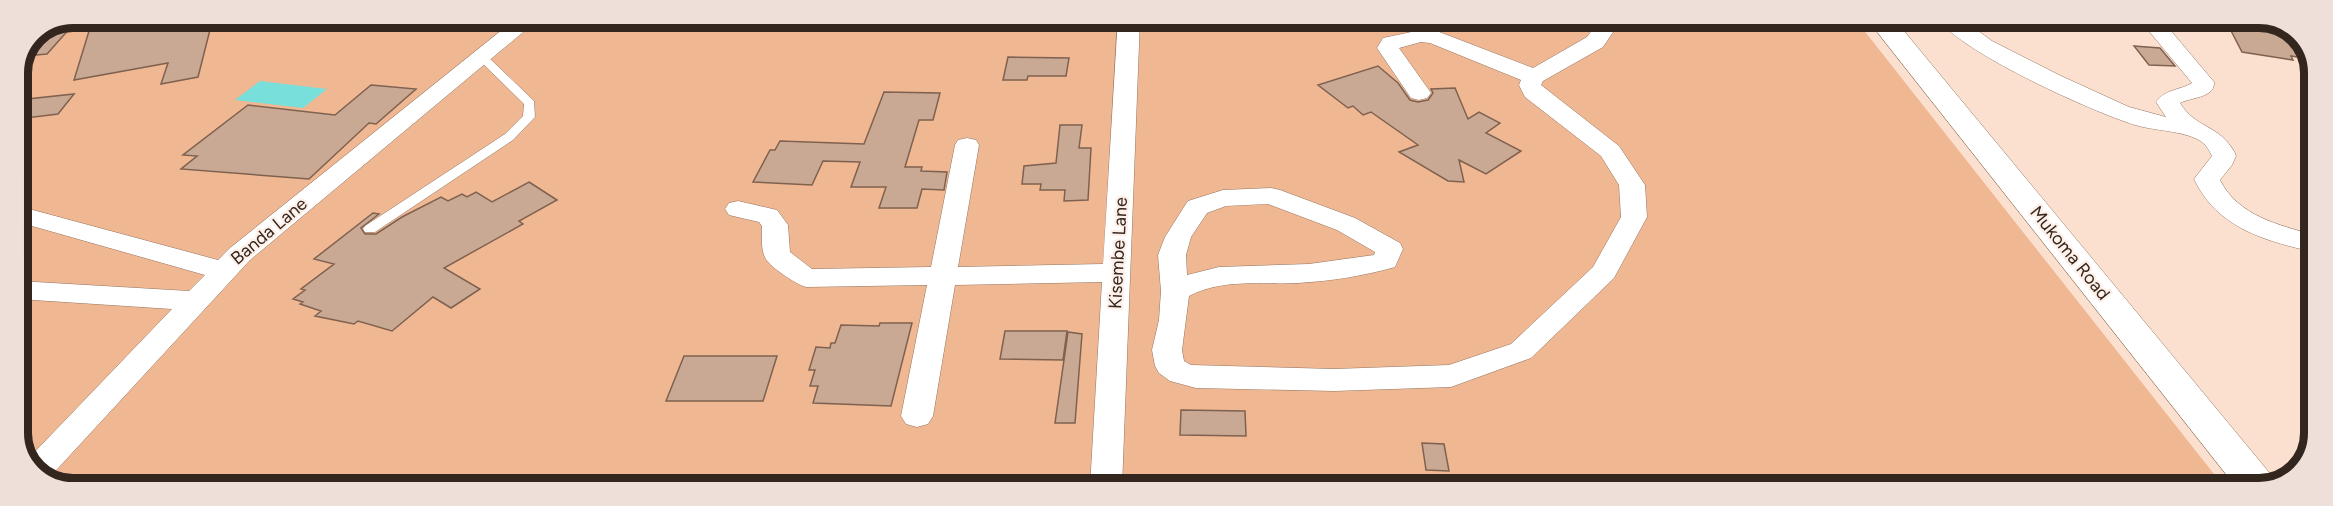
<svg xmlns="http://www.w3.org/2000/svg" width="2333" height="506" viewBox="0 0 2333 506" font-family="Figtree,sans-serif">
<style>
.green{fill:#f0b793}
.water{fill:#78dfdb}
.building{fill:#caa994;stroke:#7f614f;stroke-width:1.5}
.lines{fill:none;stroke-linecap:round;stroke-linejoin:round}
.lane-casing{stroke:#937561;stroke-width:1}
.street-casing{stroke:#937561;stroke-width:1}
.secondary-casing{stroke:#937561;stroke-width:1}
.lane{fill:#fff;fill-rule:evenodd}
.street{fill:#fff;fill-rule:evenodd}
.secondary{fill:#fff;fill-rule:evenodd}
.labels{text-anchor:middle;stroke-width:4.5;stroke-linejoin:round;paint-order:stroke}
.street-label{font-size:18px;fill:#33261e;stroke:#fef0e8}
.rim{fill:none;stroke:#33261e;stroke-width:8}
</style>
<rect width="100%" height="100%" fill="#fce0cf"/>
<!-- green -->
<path class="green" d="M73,18L1855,19L2225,488L63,487L34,472L18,439V73L34,34Z"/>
<!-- water -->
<path class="water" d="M260,81L327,89L303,108L235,100Z"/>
<!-- building -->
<path class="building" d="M73,18H79L47,54L25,56L34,34Z
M93,18H213L198,77L161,84L168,63L74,80Z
M2245,19H2270L2294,32L2309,59L2291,56L2293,60L2242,52L2228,25L2238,26L2236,23L2248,25Z
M2134,46L2160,48L2175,66L2149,65Z
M1008,57L1069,58L1066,76H1028L1027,80H1003Z
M1378,66L1398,83L1410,100L1418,102L1428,100L1433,93L1431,89L1455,88L1468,119L1479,112L1500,123L1486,133L1521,151L1486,174L1459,160L1464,182L1448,181L1399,152L1418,145L1371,112L1363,115L1353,106L1348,108L1318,85Z
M371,85L416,89L376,124L369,123L309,179L181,169L197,156L183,155L248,105L335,115Z
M884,92L940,93L933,120H919L905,167H922L921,171L947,172L944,190L922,189L917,208H879L886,187H851L860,162L823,161L812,185L753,182L770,150H775L780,141L864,144Z
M74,94L58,114L18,119V100Z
M1060,125H1082L1079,148H1091L1088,200L1064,201L1065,190H1040L1041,184H1022L1024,166L1056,163Z
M529,182L557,200L519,221L523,224L444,268L480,289L451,308L433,297L392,331L358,321L354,324L315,316L321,311L300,304L303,302L293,299L305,290L301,289L334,264L314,259L373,213L379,214L361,228L365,234H376L402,217L441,197L448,201L462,194L467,197L476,192L492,202Z
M880,323H912L891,406L813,403L818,386H810L815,370H809L816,347L830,348L831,343H835L841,325L879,326Z
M1005,331H1067L1063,360L1000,359Z
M1068,332L1082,334L1075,423H1055Z
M684,356H777L763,401H666Z
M1181,410L1245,411L1246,436L1180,435Z
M1422,443L1444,444L1449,471L1426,470Z"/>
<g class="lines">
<!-- lane casing -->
<g class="lane-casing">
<path id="lane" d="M482,54L486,55L534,101L535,117L513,140L375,232H365L363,229L365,226L505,134L523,116L524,104L478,59V55Z"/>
</g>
<!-- street casing -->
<g class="street-casing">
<path id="street" d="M517,18H540L250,260L48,479L34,472L28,459L172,309L18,299V281L189,291L205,275L18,222V206L218,260L230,248Z
M1118,18H1140L1122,487H1090L1102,282L955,285L933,416L928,424L917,427L906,424L901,416L927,285L806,287C796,284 767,266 764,255C761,247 762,235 762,226L759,222L729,215L725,209L729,203L738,201L777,210L788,225L790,252L812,269L931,267L955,145L958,140L967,138L976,140L979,145L958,267L1103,264Z
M1592,19H1613L1615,29L1603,47L1543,81L1541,85L1619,146L1645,185L1647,217L1614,278L1531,358L1451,387L1334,391L1196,388L1170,381L1159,373L1155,366L1152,350L1159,320L1161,291L1158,255L1165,237L1184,207L1188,201L1223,190L1271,188L1280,190L1355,218L1400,243L1403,249L1395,267C1363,276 1331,281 1298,283C1262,285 1223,278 1189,296L1182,350L1184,361L1191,365L1334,369L1449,365L1511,344L1593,267L1621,217L1619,185L1601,156L1525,97L1519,85L1521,80L1430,43L1421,42L1399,48L1431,93L1427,98L1419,100L1411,98L1377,48L1383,38L1421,30H1434L1533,68L1587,37L1593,29ZM1268,204L1337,230L1375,252L1374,255L1309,264L1219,267L1187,275L1186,255L1191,237L1207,213L1226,206Z
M1938,19H1962L1992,41L2059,75L2129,107L2166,117L2156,102C2165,89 2181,90 2192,83L2139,19H2161L2214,82C2215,98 2192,97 2180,103C2196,129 2219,124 2235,153L2236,156L2232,165L2220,180C2238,216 2279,225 2314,235V252C2265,241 2217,228 2194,179L2212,156C2208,148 2205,143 2197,139C2178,130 2155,131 2135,125C2093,112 1962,53 1938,19Z"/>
</g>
<!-- secondary casing -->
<g class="secondary-casing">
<path id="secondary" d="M1867,19H1894L2277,482L2260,488H2237Z"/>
</g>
<!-- lane -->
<use href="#lane" class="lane"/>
<!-- street -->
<use href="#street" class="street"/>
<!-- secondary -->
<use href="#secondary" class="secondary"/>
</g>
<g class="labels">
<!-- street labels -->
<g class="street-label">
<text transform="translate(269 231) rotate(-40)" y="6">Banda Lane</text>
<text transform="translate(1118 253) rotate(-87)" y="6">Kisembe Lane</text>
<text transform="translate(2070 253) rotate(51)" y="6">Mukoma Road</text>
</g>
</g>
<!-- crop -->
<path d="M0 0H2333V506H0ZM73 28H2259A45 45 0 0 1 2304 73V433A45 45 0 0 1 2259 478H73A45 45 0 0 1 28 433V73A45 45 0 0 1 73 28Z" fill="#eee0d8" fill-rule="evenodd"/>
<path class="rim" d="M73 28H2259A45 45 0 0 1 2304 73V433A45 45 0 0 1 2259 478H73A45 45 0 0 1 28 433V73A45 45 0 0 1 73 28Z"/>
</svg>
